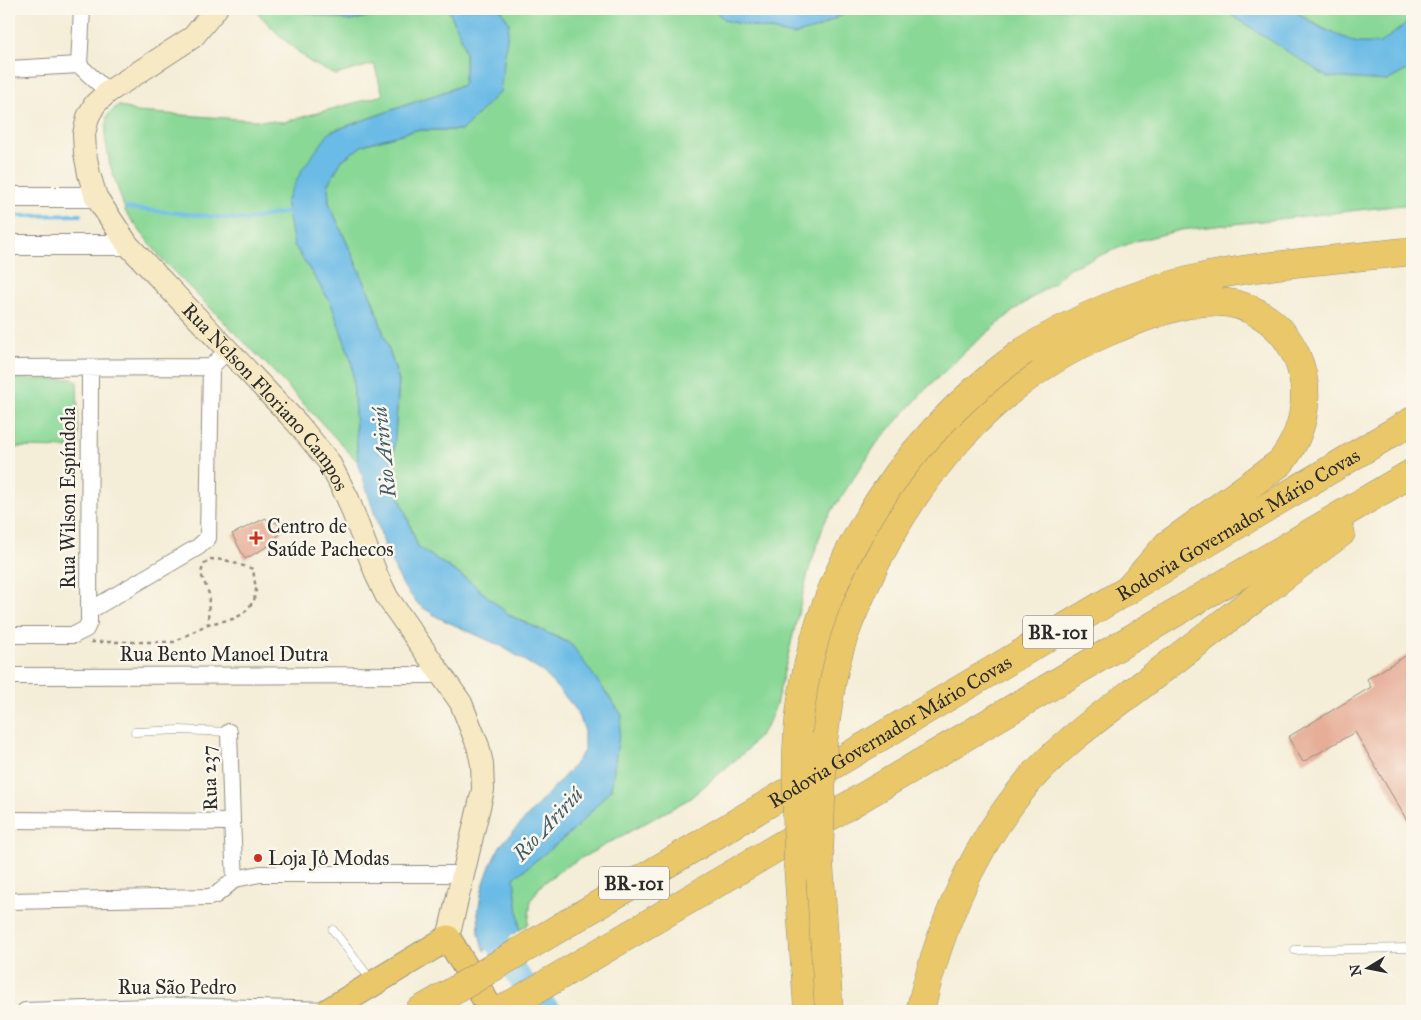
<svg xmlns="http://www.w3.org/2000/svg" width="1421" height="1020" viewBox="0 0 1421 1020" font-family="'IM FELL Great Primer',serif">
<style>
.green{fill:#89d896;stroke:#5a8260}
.water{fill:#6bbbe6;stroke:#4b7388}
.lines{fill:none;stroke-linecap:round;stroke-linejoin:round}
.stream{stroke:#6bbbe6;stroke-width:4}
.river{stroke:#6bbbe6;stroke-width:24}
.building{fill:#e6ad97}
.service-casing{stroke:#908c81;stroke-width:9}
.minor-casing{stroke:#908c81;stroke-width:18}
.tertiary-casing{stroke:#908c81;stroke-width:22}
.secondary-casing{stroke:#908c81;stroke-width:24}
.primary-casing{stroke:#908c81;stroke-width:27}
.motorway-casing{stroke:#908c81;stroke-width:29}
.path{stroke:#908c81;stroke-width:2.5;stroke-dasharray:4 4;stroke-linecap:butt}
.service{stroke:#fff;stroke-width:8}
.minor{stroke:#fff;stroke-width:16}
.tertiary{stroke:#fff;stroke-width:20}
.secondary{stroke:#f7e9c3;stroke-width:22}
.primary{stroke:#eac769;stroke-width:25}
.motorway{stroke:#eac769;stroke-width:28}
.motorway-bridge-casing{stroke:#908c81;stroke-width:29;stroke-linecap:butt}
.motorway-bridge{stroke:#eac769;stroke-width:28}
.poi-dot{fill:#c8321e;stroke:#fbf7ec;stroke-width:2}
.labels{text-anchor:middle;stroke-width:5;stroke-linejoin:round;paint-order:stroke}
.shield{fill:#fbf7ec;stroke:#696865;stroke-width:1}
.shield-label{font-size:19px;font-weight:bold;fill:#2b2b2b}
.street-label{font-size:20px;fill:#2b2b2b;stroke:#fbf7ec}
.poi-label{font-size:20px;fill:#2b2b2b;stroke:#fbf7ec;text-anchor:start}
.water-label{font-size:21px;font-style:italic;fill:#415d6c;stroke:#fbf7ec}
</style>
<rect width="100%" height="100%" fill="#fbf7ec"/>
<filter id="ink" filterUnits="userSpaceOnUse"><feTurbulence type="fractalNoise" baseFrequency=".02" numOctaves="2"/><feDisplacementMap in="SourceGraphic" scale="10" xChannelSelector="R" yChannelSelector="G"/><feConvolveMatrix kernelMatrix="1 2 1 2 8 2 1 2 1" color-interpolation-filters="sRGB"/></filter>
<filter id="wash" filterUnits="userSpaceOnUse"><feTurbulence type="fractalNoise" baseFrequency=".0096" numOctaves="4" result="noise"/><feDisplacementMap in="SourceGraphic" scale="20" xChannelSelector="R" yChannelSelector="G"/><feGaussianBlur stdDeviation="1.12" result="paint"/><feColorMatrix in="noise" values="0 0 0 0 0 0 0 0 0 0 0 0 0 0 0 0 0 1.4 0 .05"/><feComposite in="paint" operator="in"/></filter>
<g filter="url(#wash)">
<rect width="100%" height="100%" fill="#f4edd7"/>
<!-- green -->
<path class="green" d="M254,9H297L300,12L351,21L395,9H442L449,11C464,42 468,50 463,85L330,132L294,245L331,303L352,363L358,462L273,371L165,263L126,213L110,165L105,137L107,116L118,105L137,112L284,122L383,95L374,64L335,75L310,62L278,34Z
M501,9H714L724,20L793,35L818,28L852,9H1222L1260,32L1387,81L1412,67V204L1181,230L1136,241L1069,268L1054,283L1017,308L969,348L926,389L877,443L825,521L809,569L776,705L767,726L747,750L689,799L565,867L541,885L531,900L528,924L520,930L513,878L574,830L611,789L571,644L509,615L468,580L418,547L392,476L399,381L373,301L329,203L328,184L342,160L363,145L415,130H462L509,24Z
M1292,9H1412V19C1405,26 1391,39 1381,43C1356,52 1312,22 1292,9Z
M9,379H73L77,382L79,448L9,447Z"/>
<!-- water -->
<path class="water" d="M297,9H395L351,21L300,12Z
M442,9H501L509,23L500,92L462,130H415L363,145L342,160L328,184L329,203L373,301L399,381L392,476L418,547L468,580L509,615L571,644L622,715L611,789L574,830L514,878L520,930L484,951L479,934L478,912L482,889L490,866L500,846L571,769L584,751V728L574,707L544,673L503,647L439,618L419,605L404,587L387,553L358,462L352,363L331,303L294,245L286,201L303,168L330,132L463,85C469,51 464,42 449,11Z
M714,9H852L818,28L793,35L724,20Z
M1222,9H1292L1319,27L1357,43H1381L1412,19V67L1387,81L1327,77Z"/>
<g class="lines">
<!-- stream -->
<path class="stream" d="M127,208L247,220L291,211
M9,216L81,215"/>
<!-- river -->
<path class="river" d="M492,913C491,951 525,985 549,1011"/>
</g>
<g id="blocks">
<!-- building -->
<path class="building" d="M266,518L270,525L276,522L282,533L277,536L279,540L245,559L232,534Z
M1412,652V829L1355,732L1303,762L1288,737L1371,687L1367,679Z"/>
</g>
</g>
<g filter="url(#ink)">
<use href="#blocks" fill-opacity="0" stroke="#908c81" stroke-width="1"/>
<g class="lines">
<!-- service casing -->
<g class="service-casing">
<path id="service" d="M135,732L180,730L229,732
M333,930L371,980
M1295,950L1412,948"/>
</g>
<!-- minor casing -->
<g class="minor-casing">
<path id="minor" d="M79,65L82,9
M9,69L79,65L108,92
M9,368L211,367L228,350
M89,611L198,547L208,538L211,367
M9,635H74L86,629L89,622L90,368
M9,676L439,675
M229,732L232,822
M9,820L232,822L235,879L260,874H464
M9,901L209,897L216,895L235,879
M25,1011L178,1006L329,1010"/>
</g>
<!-- tertiary casing -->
<g class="tertiary-casing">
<path id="tertiary" d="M9,197H96
M9,245H128"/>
</g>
<!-- secondary casing -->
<g class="secondary-casing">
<g id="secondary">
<path id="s1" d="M216,9L193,37L108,92L95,104L88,117L84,134L85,153L89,174L96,197L128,245L298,424L329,462L348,499L377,576L387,597L461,703L478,746L482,764L483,790L448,938"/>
</g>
</g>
<!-- primary casing -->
<g class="primary-casing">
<path id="primary" d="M328,1011L448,938L492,1011"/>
</g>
<!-- motorway casing -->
<g class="motorway-casing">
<g id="motorway">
<path d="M1024,351C1076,319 1131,294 1191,280C1263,263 1339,260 1412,251"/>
<path d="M823,743C828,709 831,674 842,642C848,623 857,604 865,586C914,476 994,380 1108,332C1136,320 1175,304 1206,302C1295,297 1334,398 1280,463L1167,545L1127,591"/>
<path d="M798,868L808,1011"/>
<path id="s2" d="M564,925L1412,421"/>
<path d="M419,1011L457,989"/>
<path d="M500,1011L1412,473"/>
<path d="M920,1011C939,930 972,848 1027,783C1062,742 1108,711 1151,678C1214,630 1277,581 1341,533"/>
</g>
</g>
<!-- path -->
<path class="path" d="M91,642H174L208,624L233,619L243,614L254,601L256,590L253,569L225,560L211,559L203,565L201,574L209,594L208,624"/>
<!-- service -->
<use href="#service" class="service"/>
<!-- minor -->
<use href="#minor" class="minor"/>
<!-- tertiary -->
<use href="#tertiary" class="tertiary"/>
<!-- secondary -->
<use href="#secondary" class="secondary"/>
<!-- primary -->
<use href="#primary" class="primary"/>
<!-- motorway -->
<use href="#motorway" class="motorway"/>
<!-- motorway-bridge casing -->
<g class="motorway-bridge-casing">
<path id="motorway-bridge" d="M823,743L819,860L829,1011
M798,868C798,828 795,787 797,747C805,585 895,444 1024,351
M457,989L564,925"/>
</g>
<!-- motorway-bridge -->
<use href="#motorway-bridge" class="motorway-bridge"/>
</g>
</g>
<!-- markers -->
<g class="poi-dot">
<path d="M253.5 530.5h5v5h5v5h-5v5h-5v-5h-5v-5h5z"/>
<circle cx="258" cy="858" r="5"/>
</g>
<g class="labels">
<!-- shield labels -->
<g class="shield">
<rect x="1023" y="615.5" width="70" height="33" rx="4"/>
<rect x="599" y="866.5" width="70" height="33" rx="4"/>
</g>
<g class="shield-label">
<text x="1058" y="639">BR-101</text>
<text x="634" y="890">BR-101</text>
</g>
<!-- street labels -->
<g class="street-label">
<text dy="7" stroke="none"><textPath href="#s1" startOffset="515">Rua Nelson Floriano Campos</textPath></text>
<text transform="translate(68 498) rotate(-90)" y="7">Rua Wilson Espíndola</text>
<text dy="7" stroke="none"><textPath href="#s2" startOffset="784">Rodovia Governador Mário Covas</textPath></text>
<text x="224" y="661">Rua Bento Manoel Dutra</text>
<text dy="7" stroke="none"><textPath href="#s2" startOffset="379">Rodovia Governador Mário Covas</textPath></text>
<text transform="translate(209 778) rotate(-92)" y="7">Rua 237</text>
<text x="177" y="994">Rua São Pedro</text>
</g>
<!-- poi labels -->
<g class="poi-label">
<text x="267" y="533">Centro de<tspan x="267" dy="23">Saúde Pachecos</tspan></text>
<text x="268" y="865">Loja Jô Modas</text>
</g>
<!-- water labels -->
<g class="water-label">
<text transform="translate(384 452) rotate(-96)" y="7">Rio Aririú</text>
<text transform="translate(548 824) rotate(-47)" y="7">Rio Aririú</text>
</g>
</g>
<!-- margin -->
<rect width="1421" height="1020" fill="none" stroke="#fbf7ec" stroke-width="30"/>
<!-- north arrow -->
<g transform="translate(1368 968) rotate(260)" stroke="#fbf7ec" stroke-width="4" paint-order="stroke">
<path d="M0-4L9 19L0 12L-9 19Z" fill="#2b2b2b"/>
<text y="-8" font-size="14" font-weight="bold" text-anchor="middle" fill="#2b2b2b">N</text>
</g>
</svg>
